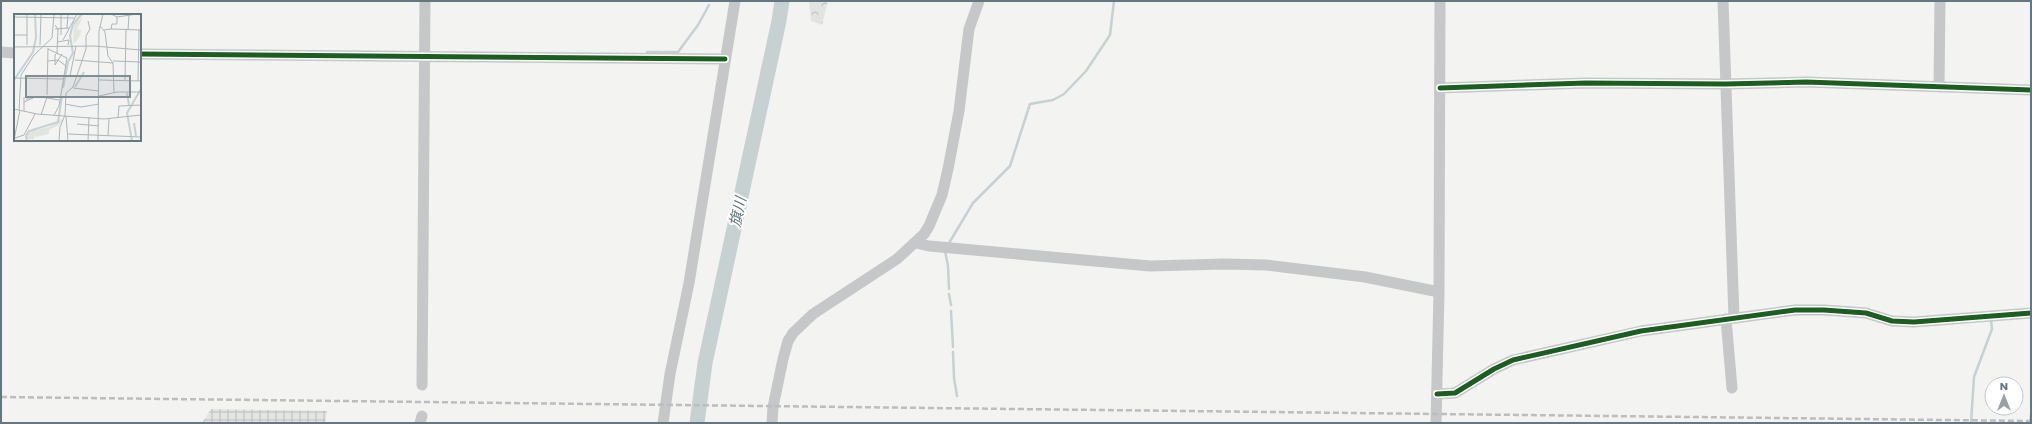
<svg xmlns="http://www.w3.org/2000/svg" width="2032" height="424" viewBox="0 0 2032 424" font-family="Poppins,'Noto Sans JP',sans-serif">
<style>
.industrial{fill:url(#industrial-grid)}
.forest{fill:url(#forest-crowns)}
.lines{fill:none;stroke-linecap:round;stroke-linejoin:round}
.stream{stroke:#c7d1d2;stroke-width:2.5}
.river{stroke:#c7d1d2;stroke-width:15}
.minor{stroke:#c5c7c8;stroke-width:11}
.rail{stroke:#bcbdbe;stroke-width:2.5;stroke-dasharray:6 3;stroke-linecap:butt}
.cycleway-casing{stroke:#fff;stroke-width:8}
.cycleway{stroke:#1b5e20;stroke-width:5}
.labels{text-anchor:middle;stroke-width:4;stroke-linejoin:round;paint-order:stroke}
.water-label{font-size:15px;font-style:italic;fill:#61797d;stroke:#fff}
.inset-river{fill:none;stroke:#c7d1d2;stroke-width:2}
.inset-road{fill:none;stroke:#adb6ba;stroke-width:1}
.view{fill:#808f96;fill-opacity:0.15;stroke:#808f96;stroke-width:2}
.inset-edge{fill:none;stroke:#657780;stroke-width:2}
</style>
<defs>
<pattern id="industrial-grid" width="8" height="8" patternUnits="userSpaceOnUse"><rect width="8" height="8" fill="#e3e4e4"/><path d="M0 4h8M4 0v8" fill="none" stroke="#bcbebe"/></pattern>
<pattern id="forest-crowns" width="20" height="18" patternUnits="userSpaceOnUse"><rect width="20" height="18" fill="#e2e5df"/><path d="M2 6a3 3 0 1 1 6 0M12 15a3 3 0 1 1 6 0" fill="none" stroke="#bbbeba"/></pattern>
</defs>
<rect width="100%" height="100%" fill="#f3f3f2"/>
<!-- industrial -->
<path class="industrial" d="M211,409L327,411L325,423H202Z"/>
<!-- forest -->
<path class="forest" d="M809,1H828L822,25L811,21Z"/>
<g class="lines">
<!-- stream -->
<path class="stream" d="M647,52H678L698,25L709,5
M949,243L973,203L1010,166L1030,104L1053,100L1064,94L1086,71L1110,35L1114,1
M945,251L948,266L949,289
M949,294L951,305
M951,311L953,347
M953,352L954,378L957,396
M1971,423L1974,377L1992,329L1991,320
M2030,423L2031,414"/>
<!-- river -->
<path class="river" d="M697,423L705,363L779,21L782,1"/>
<!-- minor -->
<path class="minor" d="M1723,1L1734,318
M1,52L15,53
M140,54L725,59
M1939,87L1940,1
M1440,88L1586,83L1725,84L1806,82L2031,90
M916,243L929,246L1150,266L1224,264L1266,265L1365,277L1439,292
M1726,319L1732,388
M422,385L425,1
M1437,394L1455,393L1494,369L1513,360L1641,331L1795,310H1824L1866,313L1892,321L1914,322L2031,313
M420,423L422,416
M663,423L670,374L689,283L735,1
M772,423L773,407L783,359L788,341L793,333L813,314L897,259L924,234L929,226L942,195L948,169L959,111L969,29L979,1
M1436,423L1439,292L1440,1"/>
<!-- rail -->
<path class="rail" d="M1,397L2031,421"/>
<!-- cycleway casing -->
<g class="cycleway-casing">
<path id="cycleway" d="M140,54L725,59
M1440,88L1586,83L1725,84L1806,82L2031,90
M1437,394L1455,393L1494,369L1513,360L1641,331L1795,310H1824L1866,313L1892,321L1914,322L2031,313"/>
</g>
<!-- cycleway -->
<use href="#cycleway" class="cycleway"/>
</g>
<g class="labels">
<!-- water labels -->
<g class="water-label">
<text transform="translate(738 212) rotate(-78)" y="5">旗川</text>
</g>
</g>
<!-- overview -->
<g transform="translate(14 14)">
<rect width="127" height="127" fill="#f3f3f2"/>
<path d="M69,3L63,15L67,16V19L62,28L59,29L60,10ZM46,105L49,106L45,111L35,116V120L22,123L21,120L20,125H13V120L17,117L35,113Z" fill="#e2e5df"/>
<path class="inset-river" d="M0,66L19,38L22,24L21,0M61,73L70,58M49,74L54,48L59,39L56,22L59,10L68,0M113,79L115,91M120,109L122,122M13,127L12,122L15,117L44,108L48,82M118,127L113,99L127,75"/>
<path class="inset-road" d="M97,0L103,3L123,0M0,3L60,4M41,11L44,15L43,38M86,12L91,18L94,42L99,49L100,78M53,14L54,0M41,15L55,14M97,15L127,16M90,16L97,15L98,10H103V3M114,16L115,1M0,21H13M47,21V0M49,26L63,0M43,28L55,26L54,31M13,31V0M26,31L27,0M0,33L80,32L127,36M34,35L53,44L45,92L40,101M61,46L99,49M34,47L44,46L52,52M99,47L127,48M41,51V41L44,38M41,51L48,40M56,62L62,32M0,64L49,65M85,66L127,67M111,66L112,16M124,67L125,16M59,74L85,77M33,81L34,34M85,82L103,78H127M10,83V97M33,84L45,86M10,88L19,84H13V86M51,90L67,93L85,90M0,95L23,100L90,105L127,101M5,96L7,61L20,41L38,24L40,0M27,101L33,83M51,101L52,79L59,73L72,35V22L76,15L74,7M52,102L54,127M104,104L105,92L127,91M63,110L85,112M54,120L127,123M94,122L95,105M1,124L10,121L21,100M0,126L6,96M45,127L46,113L51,101M74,127L75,103M84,127L85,17L89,0"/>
<path class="view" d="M12,62H116V83H12Z"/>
<rect width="127" height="127" class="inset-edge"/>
</g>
<!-- border -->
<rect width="2032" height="424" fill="none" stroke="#657780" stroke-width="4"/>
<!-- north arrow -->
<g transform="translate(2004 396)"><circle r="19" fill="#ffffff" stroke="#c1c9cc"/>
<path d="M0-3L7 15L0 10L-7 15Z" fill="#97a2a8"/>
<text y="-6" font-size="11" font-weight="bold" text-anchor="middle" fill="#657780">N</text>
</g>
</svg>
